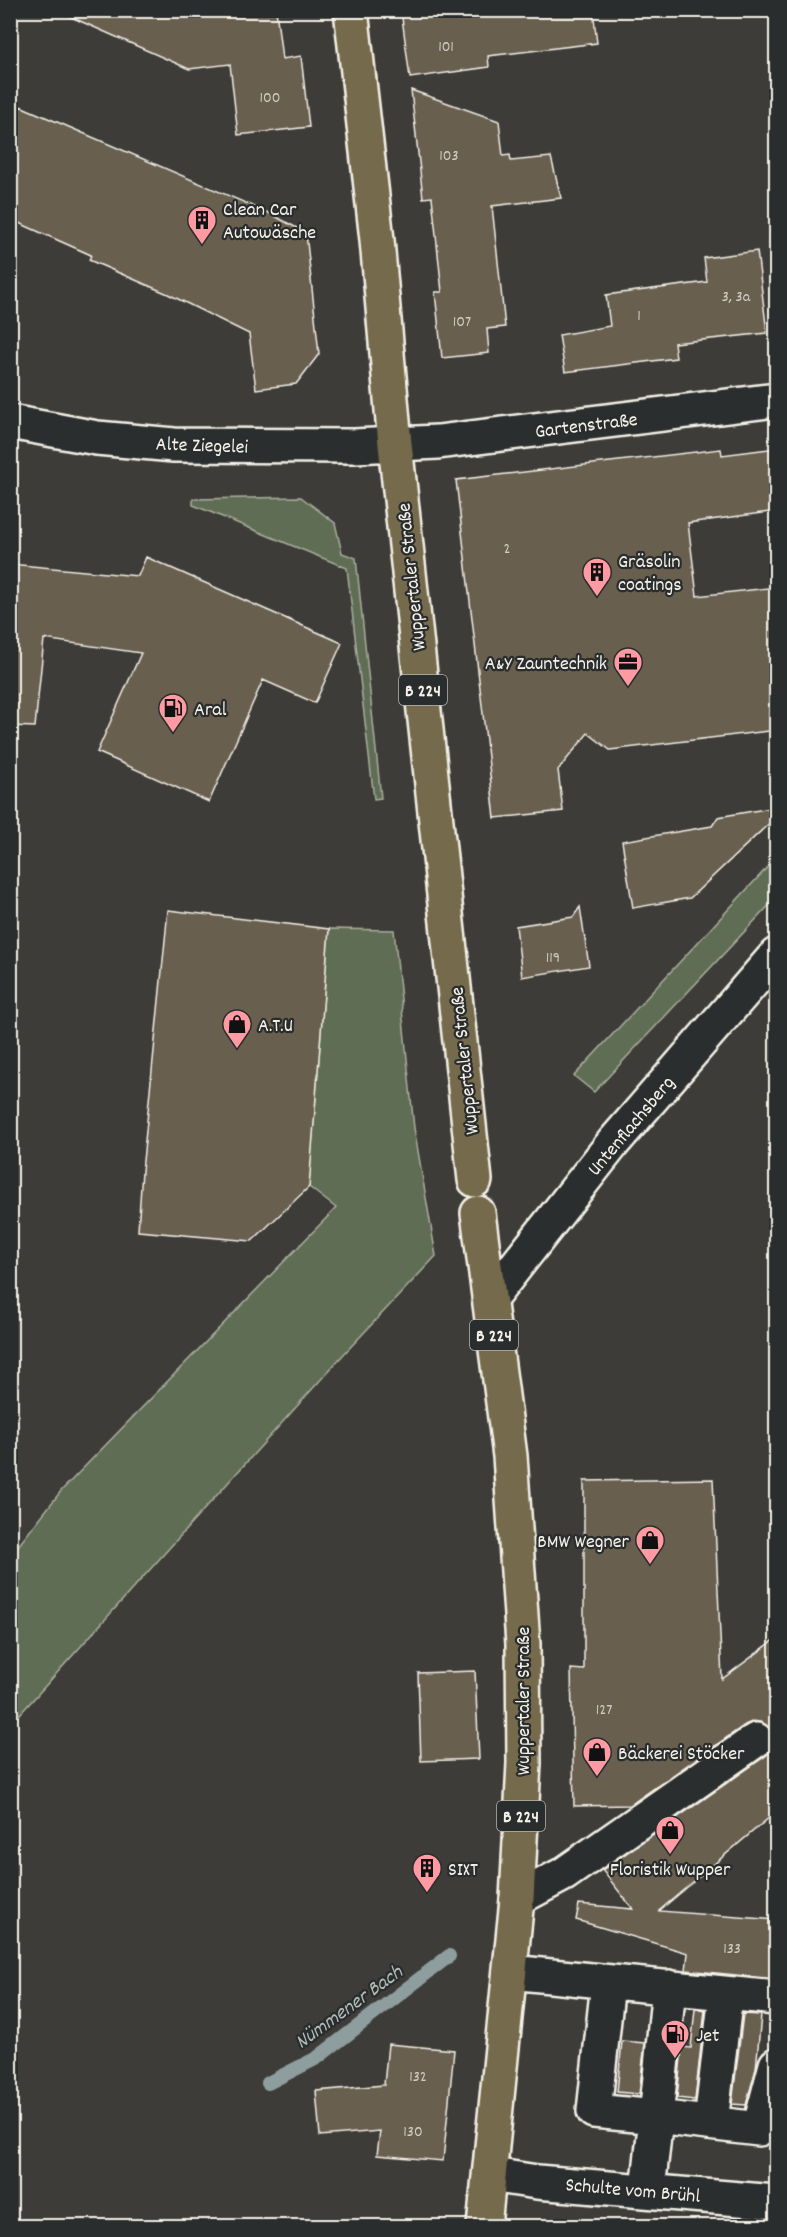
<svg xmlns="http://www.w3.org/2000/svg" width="787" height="2237" viewBox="0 0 787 2237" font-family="Dekko,sans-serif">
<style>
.green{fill:#616d55;stroke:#aaaf9e;stroke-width:1.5}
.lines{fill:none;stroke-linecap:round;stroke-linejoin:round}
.stream{stroke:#8e9e9f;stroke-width:14}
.building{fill:#685e4f;stroke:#f4f1e8;stroke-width:1.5}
.minor-casing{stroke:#f4f1e8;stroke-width:38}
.major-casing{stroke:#f4f1e8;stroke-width:38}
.minor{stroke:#2a2d2e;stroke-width:33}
.major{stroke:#746b4b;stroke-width:33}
.labels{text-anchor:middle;stroke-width:4.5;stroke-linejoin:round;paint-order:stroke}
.number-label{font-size:16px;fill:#d1ccc2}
.shield{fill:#2a2d2e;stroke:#b7b6b0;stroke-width:1.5}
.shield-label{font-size:18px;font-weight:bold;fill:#f4f1e8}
.poi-label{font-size:20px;fill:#f4f1e8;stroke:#2a2d2e;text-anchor:start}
.street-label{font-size:20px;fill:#f4f1e8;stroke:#2a2d2e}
.water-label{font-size:21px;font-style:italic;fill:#b0bab7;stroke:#2a2d2e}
</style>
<rect width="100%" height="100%" fill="#3d3c38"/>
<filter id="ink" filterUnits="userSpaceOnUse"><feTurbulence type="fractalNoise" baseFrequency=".0167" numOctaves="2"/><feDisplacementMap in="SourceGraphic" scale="12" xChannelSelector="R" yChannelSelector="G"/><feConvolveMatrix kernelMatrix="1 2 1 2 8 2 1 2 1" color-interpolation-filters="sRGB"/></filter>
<g filter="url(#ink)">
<!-- green -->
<path class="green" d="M301,497L335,523L342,553L356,558L381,798L374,799L347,568L193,505V499Z
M776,858V898L594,1092L574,1076Z
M329,929L394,930L414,1128L436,1256L343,1355L11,1724V1555L61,1491L336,1208L309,1187Z"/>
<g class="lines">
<!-- stream -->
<path class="stream" d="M268,2083L317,2058L449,1956"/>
</g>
<!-- building -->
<path class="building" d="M55,10H276L282,59L301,56L309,127L238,135L230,64L189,69Z
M401,10H593L597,43L488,56L489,67L410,78Z
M411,90L499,121L503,156L510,155L511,161L551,157L561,198L492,206L505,327L487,329L489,353L442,358L435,292H442L432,197L423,198Z
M20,106L271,214L306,233L319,354L296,384L256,389L249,334L168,294L89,260L91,255L10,219V129Z
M757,251L767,333L674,343L676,358L565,372L559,335L610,326L606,295L707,282L704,258Z
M777,448V511L688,523L697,596L777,587V730L610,750L588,733L558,770L563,811L495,818L456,480L721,449L722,455Z
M146,557L342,643L315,703L263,680L209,802L97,752L141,653L44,639L35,727L10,726V564L138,576Z
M777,807V816L690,898L633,908L622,841L712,826L718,817Z
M580,907L589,966L522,977L516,926L573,917Z
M168,910L329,929L309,1187L252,1241L138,1231L142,1171Z
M713,1479L722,1679L777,1638V1811L659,1911L777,1920V1979L686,1970L688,1953L576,1920L579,1904L633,1909L602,1870L767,1755L773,1747L775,1738L771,1729L763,1723L754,1721L745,1725L630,1805L574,1806L571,1669L584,1670V1481Z
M475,1671L479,1759L421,1761L418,1673Z
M695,2009L705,2010L695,2100L677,2098L682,2047L691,2048Z
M743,2014L761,2015L756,2069L746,2105L732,2104Z
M622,2041L645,2043L639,2094L617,2092Z
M388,2044L454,2050L443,2161L377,2155L380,2131L320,2136L316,2091L384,2085Z"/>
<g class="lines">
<!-- minor casing -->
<g class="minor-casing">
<path id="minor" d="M10,422L97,438L174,445L354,446L438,442L776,400
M490,1299L613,1143L776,955
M517,1899L564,1874L756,1740
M510,1972L776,1998
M608,1983L594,2111L656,2117L669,1987
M711,2123L726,1994
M491,2175L537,2182L776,2202
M648,2190L656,2117L759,2129L776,2065"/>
</g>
<!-- major casing -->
<g class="major-casing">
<path id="major" d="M351,10L377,240L395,444L475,1180
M478,1213L510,1456L523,1644L524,1763L517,1899L484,2226"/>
</g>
<!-- minor -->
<use href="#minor" class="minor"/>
<!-- major -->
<use href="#major" class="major"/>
</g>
</g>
<!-- icons -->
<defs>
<g id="building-pin" transform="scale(1.5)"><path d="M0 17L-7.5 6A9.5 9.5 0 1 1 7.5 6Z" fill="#ff9aa2" stroke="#2a2d2e"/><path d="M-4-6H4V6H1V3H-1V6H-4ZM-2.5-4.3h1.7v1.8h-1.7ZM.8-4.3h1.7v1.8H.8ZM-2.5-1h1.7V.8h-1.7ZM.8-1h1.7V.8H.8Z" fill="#111"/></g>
<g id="office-pin" transform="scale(1.5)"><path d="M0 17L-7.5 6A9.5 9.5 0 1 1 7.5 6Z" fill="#ff9aa2" stroke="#2a2d2e"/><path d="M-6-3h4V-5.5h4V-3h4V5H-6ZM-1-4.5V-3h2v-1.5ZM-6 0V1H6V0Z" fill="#111"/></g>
<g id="fuel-pin" transform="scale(1.5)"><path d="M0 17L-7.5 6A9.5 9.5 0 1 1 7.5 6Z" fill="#ff9aa2" stroke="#2a2d2e"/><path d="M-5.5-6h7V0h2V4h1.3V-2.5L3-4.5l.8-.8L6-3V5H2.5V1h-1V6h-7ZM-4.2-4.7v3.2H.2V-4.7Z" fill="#111"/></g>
<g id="shop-pin" transform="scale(1.5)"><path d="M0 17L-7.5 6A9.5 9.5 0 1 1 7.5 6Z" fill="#ff9aa2" stroke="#2a2d2e"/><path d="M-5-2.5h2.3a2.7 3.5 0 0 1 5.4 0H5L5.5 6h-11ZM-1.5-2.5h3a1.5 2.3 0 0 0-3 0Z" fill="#111"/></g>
</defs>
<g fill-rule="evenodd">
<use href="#building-pin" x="202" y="220"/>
<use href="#building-pin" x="597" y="572"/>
<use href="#office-pin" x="628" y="662"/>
<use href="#fuel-pin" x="173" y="708"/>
<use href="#shop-pin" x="237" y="1024"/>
<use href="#shop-pin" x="650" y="1540"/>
<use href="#shop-pin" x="597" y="1752"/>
<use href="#shop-pin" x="670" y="1830"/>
<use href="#building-pin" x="427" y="1868"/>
<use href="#fuel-pin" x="675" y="2034"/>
</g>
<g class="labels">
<!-- number labels -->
<g class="number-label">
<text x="446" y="51">101</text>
<text x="270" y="102">100</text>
<text x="449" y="160">103</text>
<text x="736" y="301">3, 3a</text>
<text x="639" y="320">1</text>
<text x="462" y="326">107</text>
<text x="507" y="553">2</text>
<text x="553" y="962">119</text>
<text x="604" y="1714">127</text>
<text x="732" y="1953">133</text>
<text x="418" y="2081">132</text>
<text x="413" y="2136">130</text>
</g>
<!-- shield labels -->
<g class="shield">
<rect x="399" y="675" width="48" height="30" rx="4.5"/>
<rect x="470" y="1320" width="48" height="30" rx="4.5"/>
<rect x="497" y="1801" width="48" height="30" rx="4.5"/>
</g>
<g class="shield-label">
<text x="423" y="696">B 224</text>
<text x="494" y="1341">B 224</text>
<text x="521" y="1822">B 224</text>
</g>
<!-- poi labels -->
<g class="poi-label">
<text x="223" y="215">Clean Car<tspan x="223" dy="23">Autowäsche</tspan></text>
<text x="618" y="567">Gräsolin<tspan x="618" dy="23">coatings</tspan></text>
<text x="607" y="669" text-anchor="end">A&amp;Y Zauntechnik</text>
<text x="194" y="715">Aral</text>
<text x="258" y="1031">A.T.U</text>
<text x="629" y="1547" text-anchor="end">BMW Wegner</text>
<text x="618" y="1759">Bäckerei Stöcker</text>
<text x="448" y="1875">SIXT</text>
<text x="670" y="1875" text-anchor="middle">Floristik Wupper</text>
<text x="696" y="2041">Jet</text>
</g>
<!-- street labels -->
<g class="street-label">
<text transform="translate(586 424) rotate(-7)" y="7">Gartenstraße</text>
<text transform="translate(202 444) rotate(2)" y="7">Alte Ziegelei</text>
<text transform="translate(410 577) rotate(-96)" y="7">Wuppertaler Straße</text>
<text transform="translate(463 1061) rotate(-96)" y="7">Wuppertaler Straße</text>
<text transform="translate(630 1125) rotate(-50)" y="7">Untenflachsberg</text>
<text transform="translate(522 1701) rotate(-90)" y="7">Wuppertaler Straße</text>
<text transform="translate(633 2189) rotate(5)" y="7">Schulte vom Brühl</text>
</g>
<!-- water labels -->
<g class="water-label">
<text transform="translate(348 2006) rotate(-36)" y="7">Nümmener Bach</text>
</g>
</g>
<!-- margin -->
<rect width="787" height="2237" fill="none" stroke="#2a2d2e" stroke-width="36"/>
<rect x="18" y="18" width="751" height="2201" fill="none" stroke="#f4f1e8" stroke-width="2" filter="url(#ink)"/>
</svg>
